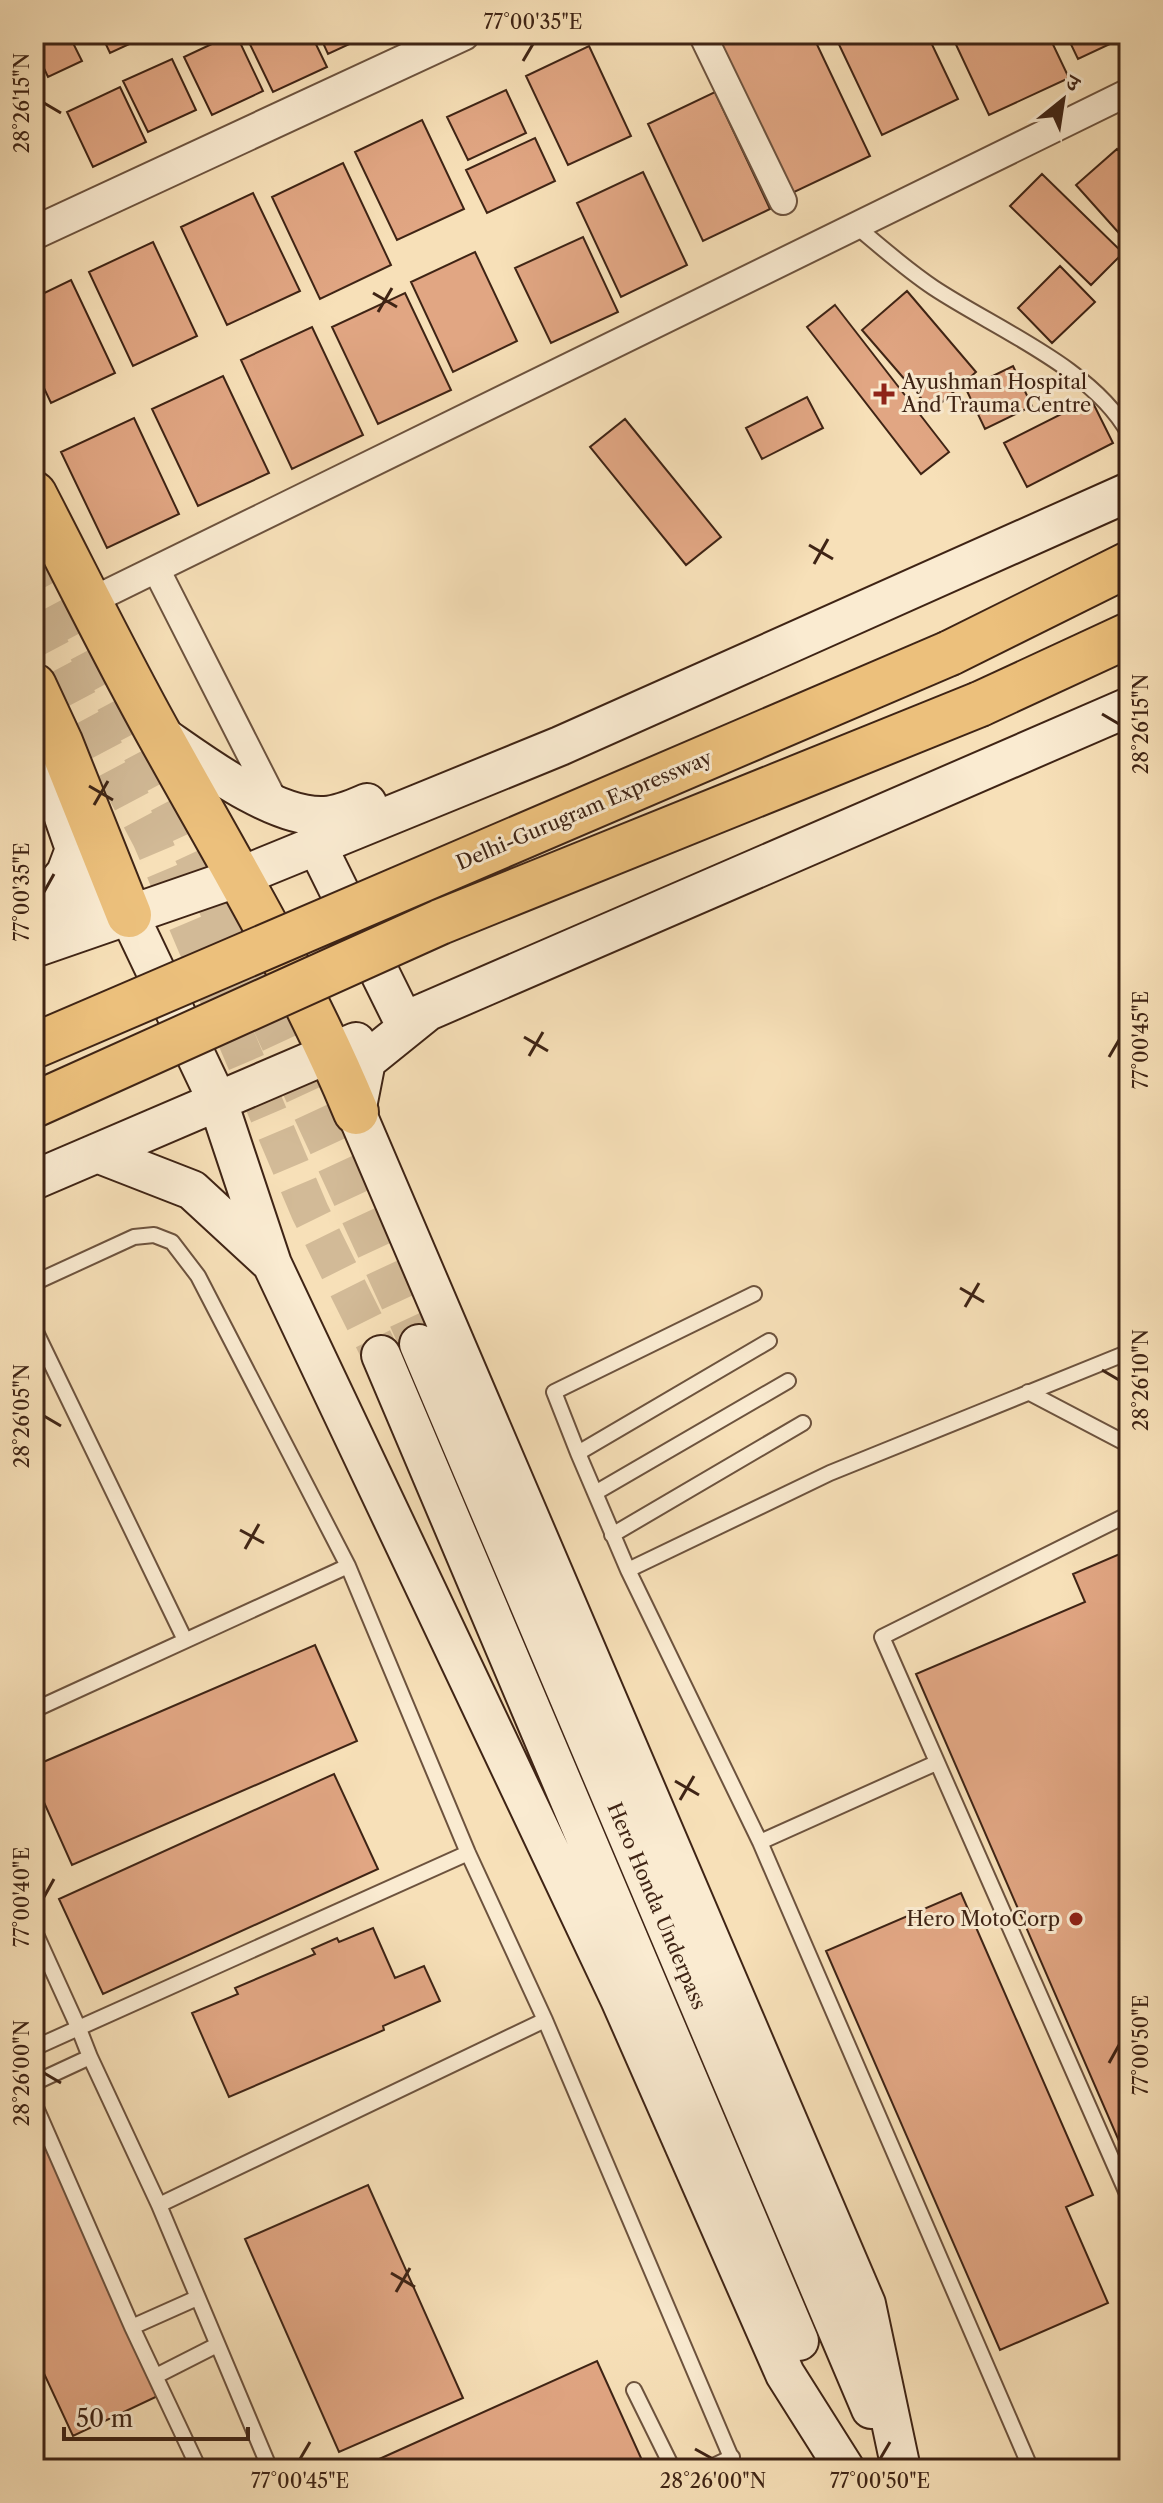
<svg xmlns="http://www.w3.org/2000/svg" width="1163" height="2503" viewBox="0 0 1163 2503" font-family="'Libre Caslon Text','Noto Serif Devanagari',serif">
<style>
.building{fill:#e1a683;stroke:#3f2415;stroke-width:2}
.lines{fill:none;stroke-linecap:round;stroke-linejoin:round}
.secondary-tunnel{stroke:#d2ba97;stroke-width:38;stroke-dasharray:38 19;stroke-linecap:butt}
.service-casing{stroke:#6d533e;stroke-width:18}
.minor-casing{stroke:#6d533e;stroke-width:30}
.tertiary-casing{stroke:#6d533e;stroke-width:36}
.secondary-casing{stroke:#3f2415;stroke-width:42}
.trunk-casing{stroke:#3f2415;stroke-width:48}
.motorway-casing{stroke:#3f2415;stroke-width:48}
.service{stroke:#faebd1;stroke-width:14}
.minor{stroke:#faebd1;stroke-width:26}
.tertiary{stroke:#faebd1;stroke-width:32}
.secondary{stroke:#faebd1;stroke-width:38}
.trunk{stroke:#ecc07c;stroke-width:44}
.motorway{stroke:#ecc07c;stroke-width:44}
.motorway-bridge-casing{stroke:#3f2415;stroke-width:48;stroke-linecap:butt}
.motorway-bridge{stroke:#ecc07c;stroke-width:44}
.ticks{fill:none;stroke:#3f2415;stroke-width:3}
.poi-dot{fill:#8f2418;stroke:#faebd1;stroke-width:3}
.labels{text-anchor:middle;stroke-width:6;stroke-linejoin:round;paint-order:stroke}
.poi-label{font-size:20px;fill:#3f2415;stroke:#faebd1;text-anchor:start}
.street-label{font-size:20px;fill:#3f2415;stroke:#faebd1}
.neatline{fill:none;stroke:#3f2415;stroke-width:3}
.ticks-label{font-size:20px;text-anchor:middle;fill:#3f2415}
</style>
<rect width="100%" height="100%" fill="#f7e0b8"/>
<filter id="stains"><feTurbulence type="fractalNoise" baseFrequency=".0025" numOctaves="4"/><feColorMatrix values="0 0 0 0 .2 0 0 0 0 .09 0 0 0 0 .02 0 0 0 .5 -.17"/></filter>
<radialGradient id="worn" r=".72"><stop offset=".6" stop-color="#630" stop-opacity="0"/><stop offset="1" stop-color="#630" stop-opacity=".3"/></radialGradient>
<!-- building -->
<path class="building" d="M34,34H81L71,39L82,61L48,77L34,47Z
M101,34H151L110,53Z
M233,34H236L263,91L212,115L184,57Z
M245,34H311L327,67L273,92Z
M319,34H371L328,54Z
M715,34H812L870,156L790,194Z
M834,34H927L958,99L882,135Z
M951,34H1048L1069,78L989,115Z
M1066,34H1129V35L1078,59Z
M589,46L631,136L568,165L526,76Z
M172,59L196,110L148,132L123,81Z
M120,87L146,142L93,167L67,112Z
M506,90L526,133L468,160L447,117Z
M715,92L770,209L703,241L648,124Z
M422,120L464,209L397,240L355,152Z
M535,138L555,181L487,213L466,170Z
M1117,149L1129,162V222L1118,232L1076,185Z
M343,163L391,265L320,299L272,197Z
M643,172L687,265L621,297L577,203Z
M1042,174L1123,253L1091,285L1010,206Z
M253,193L300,291L227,325L181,227Z
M583,237L618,312L551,343L515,268Z
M153,242L197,336L133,366L89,272Z
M475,252L517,341L453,372L411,282Z
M1060,266L1095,302L1052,343L1018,308Z
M71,280L115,373L51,403L34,367V298Z
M907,291L976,372L932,411L862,330Z
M405,293L451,390L378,424L332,327Z
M835,305L949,452L921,474L807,327Z
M312,327L363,435L292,469L241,360Z
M1013,366L1032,406L985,429L966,389Z
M223,376L269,473L198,506L152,409Z
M807,397L823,428L762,459L746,428Z
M1091,399L1113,443L1027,487L1004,443Z
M134,418L179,514L107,548L61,452Z
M625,419L721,537L686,565L590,447Z
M1129,1550V2164L916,1674L1085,1602L1073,1574Z
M315,1645L357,1741L72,1865L34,1780V1766Z
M334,1774L378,1869L103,1994L59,1899Z
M961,1893L1093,2195L1066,2207L1108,2303L1000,2350L826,1951Z
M373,1928L395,1978L424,1966L440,2001L383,2026L384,2030L229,2097L192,2013L238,1994L235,1988L315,1954L312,1949L337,1938L339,1942Z
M34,2124L162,2394L73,2436L34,2352Z
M368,2185L463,2398L339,2452L245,2239Z
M597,2361L646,2469H357Z"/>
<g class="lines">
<!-- secondary-tunnel -->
<path class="secondary-tunnel" d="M34,550L177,819L419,1344
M34,617L151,838L310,1212L381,1355"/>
<!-- service casing -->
<g class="service-casing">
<path id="service" d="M857,227C882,248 907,270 934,288C996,329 1093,368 1129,434
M34,1283L134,1237L154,1235L172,1242L198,1276L348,1566L468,1853L545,2020L736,2469
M754,1294L554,1392L578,1453L628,1570L830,1473L1129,1352
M34,1328L185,1640
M1028,1392L1129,1445
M578,1453L769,1341
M595,1493L788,1381
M1129,1514L882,1637L1129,2198
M612,1535L803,1423
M628,1570L760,1842
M34,1710L348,1566
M936,1763L760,1842L1031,2469
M34,1930L79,2029L90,2057L159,2205L270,2469
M34,2048L468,1853
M34,2083L90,2057
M34,2103L132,2327L199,2469
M159,2205L545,2020
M132,2327L197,2298
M156,2376L217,2345
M634,2390L673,2469
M707,2469L732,2457"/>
</g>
<!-- minor casing -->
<g class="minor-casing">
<path id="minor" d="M702,34L783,201
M156,569L276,805
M89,602L1129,92"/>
</g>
<!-- tertiary casing -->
<g class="tertiary-casing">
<path id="tertiary" d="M34,233L463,34"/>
</g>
<!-- secondary casing -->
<g class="secondary-casing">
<path id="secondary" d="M158,733C199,761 274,819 325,816C340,815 353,809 367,803
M34,750L60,806L75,849L66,873L34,912
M317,846L404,1022
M129,915L218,1102L272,1264L620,1999L785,2374L845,2469
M47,942L111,869
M34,948L239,877L560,746L1129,492
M428,1011L366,1061L356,1112L866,2304L901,2469
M405,1021L1129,707
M97,1153L192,1190L270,1262
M34,1180L356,1042
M419,1344L871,2409
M381,1355L799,2341"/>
</g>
<!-- trunk casing -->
<g class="trunk-casing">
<path id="trunk" d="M34,494C76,575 116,657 160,736C228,859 302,981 356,1112
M34,686L60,742L129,915"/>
</g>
<!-- motorway casing -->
<g class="motorway-casing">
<path id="motorway" d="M950,653L1129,564
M980,704L1129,635"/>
</g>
<!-- service -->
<use href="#service" class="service"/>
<!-- minor -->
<use href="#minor" class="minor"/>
<!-- tertiary -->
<use href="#tertiary" class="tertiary"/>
<!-- secondary -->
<use href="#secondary" class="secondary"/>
<!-- trunk -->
<use href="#trunk" class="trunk"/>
<!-- motorway -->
<use href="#motorway" class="motorway"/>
<!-- motorway-bridge casing -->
<g class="motorway-bridge-casing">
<path id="motorway-bridge" d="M34,1046L950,653
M34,1105L440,922L980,704"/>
</g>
<!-- motorway-bridge -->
<use href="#motorway-bridge" class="motorway-bridge"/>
</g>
<!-- ticks -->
<path class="ticks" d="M523,61L533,44M44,103L61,113M373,293L397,307M378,312L392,288M809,545L833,559M814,564L828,539M1102,714L1119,724M89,786L113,800M94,805L108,781M44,892L54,874M524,1037L548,1051M529,1056L543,1032M1109,1057L1119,1040M960,1288L984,1302M965,1307L979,1283M1102,1370L1119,1380M44,1416L61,1426M240,1530L264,1543M245,1549L259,1524M675,1781L699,1795M680,1800L694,1776M44,1897L54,1879M1109,2063L1119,2045M44,2073L61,2083M391,2273L415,2287M396,2292L410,2268M695,2449L713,2459M300,2459L310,2442M880,2459L890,2442"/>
<!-- markers -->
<g class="poi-dot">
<path d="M880 382h8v8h8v8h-8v8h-8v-8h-8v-8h8z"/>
<circle cx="1076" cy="1919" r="8"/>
</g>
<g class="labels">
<!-- poi labels -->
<g class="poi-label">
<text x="902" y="389">Ayushman Hospital<tspan x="902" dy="23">And Trauma Centre</tspan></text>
<text x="1060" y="1926" text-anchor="end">Hero MotoCorp</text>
</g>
<!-- street labels -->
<g class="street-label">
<text transform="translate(584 810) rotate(-23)" y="7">Delhi-Gurugram Expressway</text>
<text transform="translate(657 1906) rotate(67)" y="7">Hero Honda Underpass</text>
</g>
</g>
<!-- margin -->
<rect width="1163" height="2503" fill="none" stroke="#f7e0b8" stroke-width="88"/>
<!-- north arrow -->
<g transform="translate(1063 100) rotate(30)" stroke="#faebd1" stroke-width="6" paint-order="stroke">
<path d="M0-6L14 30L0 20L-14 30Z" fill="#3f2415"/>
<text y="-12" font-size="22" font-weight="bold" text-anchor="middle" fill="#3f2415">उ</text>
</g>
<!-- scale -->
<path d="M64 2427v12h184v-12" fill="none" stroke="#3f2415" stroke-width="4"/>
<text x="76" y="2427" font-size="24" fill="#3f2415" stroke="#faebd1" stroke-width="6" paint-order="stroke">50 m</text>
<rect x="44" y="44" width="1075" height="2415" class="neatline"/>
<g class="ticks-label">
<text x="533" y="29">77°00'35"E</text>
<text transform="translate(22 103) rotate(-90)" y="7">28°26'15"N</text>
<text transform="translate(1141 724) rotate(-90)" y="7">28°26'15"N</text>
<text transform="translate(22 892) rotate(-90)" y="7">77°00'35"E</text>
<text transform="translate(1141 1040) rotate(-90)" y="7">77°00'45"E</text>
<text transform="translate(1141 1380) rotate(-90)" y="7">28°26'10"N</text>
<text transform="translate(22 1416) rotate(-90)" y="7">28°26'05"N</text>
<text transform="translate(22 1897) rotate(-90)" y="7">77°00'40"E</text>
<text transform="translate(1141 2045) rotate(-90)" y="7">77°00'50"E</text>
<text transform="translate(22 2073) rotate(-90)" y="7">28°26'00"N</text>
<text x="300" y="2488">77°00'45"E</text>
<text x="713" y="2488">28°26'00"N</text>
<text x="880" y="2488">77°00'50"E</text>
</g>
<rect width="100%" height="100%" filter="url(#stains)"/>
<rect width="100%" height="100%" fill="url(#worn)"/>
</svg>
